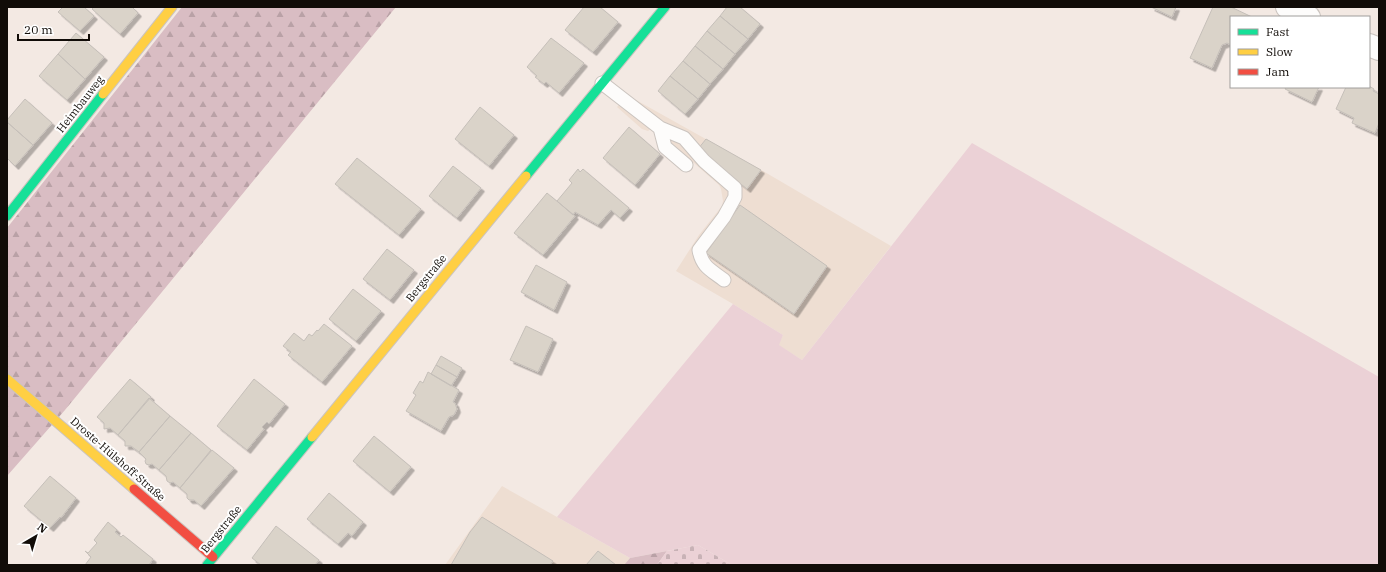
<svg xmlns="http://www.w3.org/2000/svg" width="1386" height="572" viewBox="0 0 1386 572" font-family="'IBM Plex Serif',serif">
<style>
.built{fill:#eeded2}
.grass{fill:#ebd1d6}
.forest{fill:url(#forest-firs)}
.cemetery{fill:url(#cemetery-stones)}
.building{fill:#dad3c9;stroke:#c5bfb9;filter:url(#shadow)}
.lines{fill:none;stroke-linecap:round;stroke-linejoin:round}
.lane-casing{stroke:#cbc4bf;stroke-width:15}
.street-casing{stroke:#cbc4bf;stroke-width:24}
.fast-casing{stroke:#cbc4bf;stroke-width:11}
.slow-casing{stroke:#cbc4bf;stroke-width:11}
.jam-casing{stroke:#cbc4bf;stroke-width:11}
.lane{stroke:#fdfcfb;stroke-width:13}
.street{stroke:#fdfcfb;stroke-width:22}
.fast{stroke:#16e098;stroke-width:9}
.slow{stroke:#ffcf43;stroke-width:9}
.jam{stroke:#f24e42;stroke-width:9}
.labels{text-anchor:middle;stroke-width:4;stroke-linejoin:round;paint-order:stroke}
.street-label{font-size:11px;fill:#110c08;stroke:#fff}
</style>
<defs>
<pattern id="forest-firs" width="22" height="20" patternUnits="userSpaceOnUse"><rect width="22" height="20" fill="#d9bdc3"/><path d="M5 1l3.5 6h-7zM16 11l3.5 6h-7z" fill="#b9a1a6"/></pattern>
<pattern id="cemetery-stones" width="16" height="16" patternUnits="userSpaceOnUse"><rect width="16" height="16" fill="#ebd1d6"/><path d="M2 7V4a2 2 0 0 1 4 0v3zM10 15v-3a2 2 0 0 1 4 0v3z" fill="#c8b2b6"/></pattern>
<filter id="shadow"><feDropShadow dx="3.5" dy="3.5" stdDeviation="0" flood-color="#0004"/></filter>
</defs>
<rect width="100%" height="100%" fill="#f3e9e3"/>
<!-- built -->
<path class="built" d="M627,95L763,171L891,246L802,360L778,345L783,335L733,304L676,271L699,235L722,206L723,201L721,189L719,185L653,127L648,131L642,129L617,107Z
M502,486L557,517L630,558L624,565H445Z"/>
<!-- grass -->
<path class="grass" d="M972,143L1379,377V565H732L698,545L630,558L557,517L733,304L783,335L779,345L802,360Z"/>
<!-- forest -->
<path class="forest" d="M182,7H396L65,410L7,476V228Z
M667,551L657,565H624L630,558Z"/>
<!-- cemetery -->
<path class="cemetery" d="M698,545L732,565H657L667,551Z"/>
<!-- building -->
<path class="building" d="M63,7H84L94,16L80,31L58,12Z
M94,7H132L138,13L120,34L92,9Z
M584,7H600L618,22L593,52L565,30Z
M727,7H740L760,24L748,39L720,16Z
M1151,7H1176L1172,17Z
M1213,7H1231L1252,17H1231V45L1227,43L1222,45L1212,68L1190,58Z
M720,16L748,39L735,54L707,31Z
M707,31L735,54L723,69L695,46Z
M76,33L104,57L85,79L58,54Z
M551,38L584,63L559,93L546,82L544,84L535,77L537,76L527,67Z
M695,46L723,69L710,84L683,61Z
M58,54L85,79L67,100L39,76Z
M683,61L710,84L698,99L670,76Z
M670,76L698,99L685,114L658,91Z
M1369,86L1374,89L1373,91L1379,94V123L1375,133L1352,123L1354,118L1336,109L1346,87Z
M1286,87H1319L1312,102L1285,89Z
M25,99L52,123L33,145L7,122V120Z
M480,107L514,135L489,166L455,139Z
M7,122L33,145L15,166L7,158Z
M629,127L660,154L635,185L603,158Z
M706,139L761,170L747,189L698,149Z
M357,158L421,209L399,235L335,184Z
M453,166L481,188L457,218L429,196Z
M578,169L580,172L583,169L629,208L620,218L611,210L598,225L575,212L573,215L557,201L572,183L569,180Z
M547,193L575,216L543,255L514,233Z
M740,205L827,266L794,314L706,253Z
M387,249L414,270L390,300L363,279Z
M536,265L567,282L554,310L521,292Z
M353,289L381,311L356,341L329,319Z
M324,324L352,346L322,382L288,355L291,352L283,346L294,333L304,341L309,334L312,336L317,330L318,331Z
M526,326L553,339L538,372L510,360Z
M441,356L462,368L457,377L436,365Z
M436,365L457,377L451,386L431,374Z
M428,372L459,390L453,402L455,403L457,409L454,415L449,417L441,431L406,411L416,395L413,393L420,381L423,383Z
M130,379L151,397L118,435L110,428L104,429V423L97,417Z
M254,379L285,404L269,424L267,422L262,427L264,429L247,450L217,426Z
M149,398L170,416L139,452L131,446H125V441L118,435Z
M170,416L191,433L159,470L152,464L149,465L146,464L145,461L146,459L139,452Z
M191,433L211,450L180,488L173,482L170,483L167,481L166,476L159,470Z
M374,436L411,467L390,492L353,461Z
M212,450L234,468L201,506L194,500H189L187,498V494L180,488Z
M50,476L76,498L61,518L60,517L50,528L24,506Z
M329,493L363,522L352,536L348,533L338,544L307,519Z
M482,517L553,561L550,565H451L470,532Z
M108,522L117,530L115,532L121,537L123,535L153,559L149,565H85L91,557L85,551L88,553L97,543L94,540Z
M276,526L319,560L315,565H261L252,558Z
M598,551L616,565H586Z"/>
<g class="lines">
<!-- lane casing -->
<g class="lane-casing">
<path id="lane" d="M602,83L660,128L665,147L686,165
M660,128L684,138L704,161L735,188V197L724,217L699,250C702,267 711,270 724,280"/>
</g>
<!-- street casing -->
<g class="street-casing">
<path id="street" d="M1287,7L1309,17
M1369,45L1379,49"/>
</g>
<!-- fast casing -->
<g class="fast-casing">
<path id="fast" d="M526,176L665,7
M7,216L103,94
M207,565L312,437"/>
</g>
<!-- slow casing -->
<g class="slow-casing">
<path id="slow" d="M103,94L172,7
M7,379L134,489
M312,437L526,176"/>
</g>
<!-- jam casing -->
<g class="jam-casing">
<path id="jam" d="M134,489L213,557"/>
</g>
<!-- lane -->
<use href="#lane" class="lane"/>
<!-- street -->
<use href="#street" class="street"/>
<!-- fast -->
<use href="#fast" class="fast"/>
<!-- slow -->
<use href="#slow" class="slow"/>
<!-- jam -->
<use href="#jam" class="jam"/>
</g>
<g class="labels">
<!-- street labels -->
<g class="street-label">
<text transform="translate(80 104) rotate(-52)" y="4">Heimbauweg</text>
<text transform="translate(426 278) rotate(-51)" y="4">Bergstraße</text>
<text transform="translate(118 459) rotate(41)" y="4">Droste-Hülshoff-Straße</text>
<text transform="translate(221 529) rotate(-51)" y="4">Bergstraße</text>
</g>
</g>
<!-- border -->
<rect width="1386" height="572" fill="none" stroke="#110c08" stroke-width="16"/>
<!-- legend -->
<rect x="1230" y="16" width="140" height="72" fill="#ffffff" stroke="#a09e9c"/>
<rect x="1238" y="29" width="20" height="6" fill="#16e098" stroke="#a09e9c"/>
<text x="1266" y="36" font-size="12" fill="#110c08">Fast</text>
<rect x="1238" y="49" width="20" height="6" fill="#ffcf43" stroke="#a09e9c"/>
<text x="1266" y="56" font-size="12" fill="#110c08">Slow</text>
<rect x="1238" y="69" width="20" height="6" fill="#f24e42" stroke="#a09e9c"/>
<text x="1266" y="76" font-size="12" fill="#110c08">Jam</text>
<!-- north arrow -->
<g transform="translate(36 536) rotate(38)" stroke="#ffffff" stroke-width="3" paint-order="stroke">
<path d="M0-3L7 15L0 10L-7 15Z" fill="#110c08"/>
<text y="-6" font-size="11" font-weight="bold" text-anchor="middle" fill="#110c08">N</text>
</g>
<!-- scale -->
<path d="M18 34v6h71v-6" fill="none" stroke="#110c08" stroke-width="2"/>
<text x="24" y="34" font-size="12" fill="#110c08" stroke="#ffffff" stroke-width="3" paint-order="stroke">20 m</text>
</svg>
